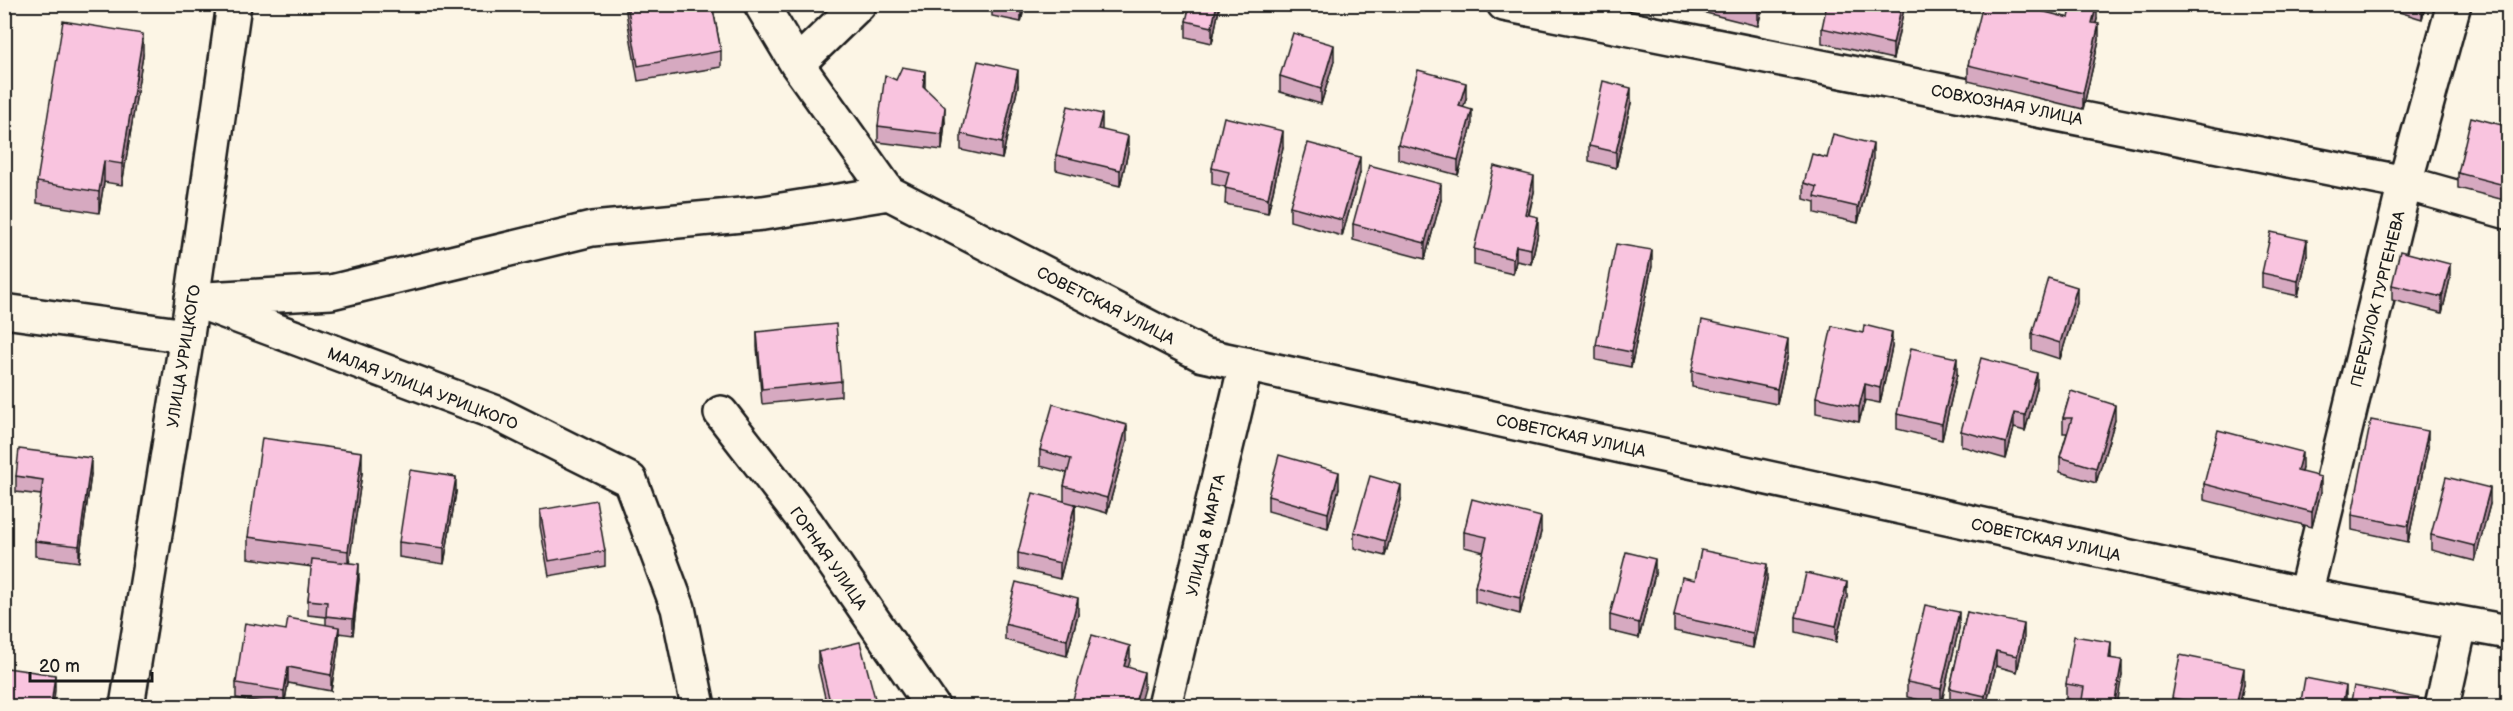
<svg xmlns="http://www.w3.org/2000/svg" width="2513" height="711" viewBox="0 0 2513 711" font-family="'Balsamiq Sans',sans-serif">
<style>
.lines{fill:none;stroke-linecap:round;stroke-linejoin:round}
.minor-casing{stroke:#1c1c1c;stroke-width:38}
.tertiary-casing{stroke:#1c1c1c;stroke-width:38}
.secondary-casing{stroke:#1c1c1c;stroke-width:38}
.minor{stroke:#fcf5e5;stroke-width:33}
.tertiary{stroke:#fcf5e5;stroke-width:33}
.secondary{stroke:#fcf5e5;stroke-width:33}
.wall{fill:#d6a9c0;stroke:#1c1c1c;stroke-width:1.5}
.shaded-wall{fill:#ae899c;stroke:#1c1c1c;stroke-width:1.5}
.building{fill:#f9c4df;stroke:#1c1c1c;stroke-width:1.5}
.labels{text-anchor:middle;stroke-width:5;stroke-linejoin:round;paint-order:stroke}
.street-label{font-size:16px;fill:#1c1c1c;stroke:#fcf5e5}
</style>
<rect width="100%" height="100%" fill="#fcf5e5"/>
<filter id="ink" filterUnits="userSpaceOnUse"><feTurbulence type="fractalNoise" baseFrequency=".0167" numOctaves="2"/><feDisplacementMap in="SourceGraphic" scale="12" xChannelSelector="R" yChannelSelector="G"/><feConvolveMatrix kernelMatrix="1 2 1 2 8 2 1 2 1" color-interpolation-filters="sRGB"/></filter>
<g filter="url(#ink)">
<g class="lines">
<!-- minor casing -->
<g class="minor-casing">
<path id="minor" d="M761,4L797,64L889,193L1203,355L2305,595L2508,632
M1504,4L2405,183L2508,212
M797,64L859,4
M192,299L494,412L630,480L678,608L698,706
M206,299L331,292L592,229L763,213L889,193
M721,413L807,524L932,706
M2305,595L2405,183L2454,4
M1164,706L1246,364
M2442,706L2460,625"/>
</g>
<!-- tertiary casing -->
<g class="tertiary-casing">
<path id="tertiary" d="M4,311L187,336"/>
</g>
<!-- secondary casing -->
<g class="secondary-casing">
<path id="secondary" d="M127,706L187,336L234,4"/>
</g>
<!-- minor -->
<use href="#minor" class="minor"/>
<!-- tertiary -->
<use href="#tertiary" class="tertiary"/>
<!-- secondary -->
<use href="#secondary" class="secondary"/>
</g>
<!-- wall -->
<path class="wall" d="M626,4H712L721,51V67L638,81L626,12Z
M992,4H1025L1021,22L992,16Z
M1219,4V9L1212,43L1186,37V21Z
M1670,4H1763L1758,26Z
M1905,4L1893,59L1822,43V28Z
M2373,4H2426L2422,19Z
M2025,7L2069,18L2097,19L2096,24L2099,40L2083,109L1968,81V65Z
M143,55L122,185L104,182L99,213L37,203V182Z
M1334,61L1321,104L1280,92V76Z
M896,80L925,88L945,122L942,150L878,142V126Z
M1018,86L1002,159L961,150V134Z
M1466,99L1463,107L1472,126L1458,175L1398,159V144Z
M1631,103L1616,168L1589,161V146Z
M2508,114V201L2458,188V173L2502,125Z
M1101,130L1128,152L1120,186L1056,170V155Z
M1283,147L1268,213L1225,204L1226,187L1212,184V168Z
M1827,158L1873,160L1858,223L1815,213V202L1804,199V183Z
M1360,173L1342,236L1290,221V206Z
M1534,192L1529,215L1538,233L1531,264L1516,261L1513,274L1474,265V249Z
M1441,200L1425,259L1353,240V224Z
M2307,256L2298,296L2262,288V273Z
M1652,266L1631,367L1596,360V345Z
M2450,279L2442,313L2392,300V285Z
M2077,303L2060,359L2032,350V334Z
M757,332L841,381V396L762,404L757,347Z
M1892,347L1880,403L1865,400L1859,422L1816,413V397Z
M1788,354L1777,404L1692,387V371Z
M1957,374L1942,440L1897,429V414Z
M2037,388L2025,431L2014,428L2006,459L1961,446V431Z
M2071,391L2115,420L2096,483L2060,472V457L2067,433H2063V418Z
M1127,441L1107,513L1075,504V520L1060,579L1018,569V553L1064,501V486L1067,473L1040,466V450Z
M2428,447L2408,542L2352,530V515Z
M2302,468L2301,472L2321,492L2312,527L2204,500V484Z
M362,473L349,562L359,579L353,635L339,633V643L331,691L288,683L284,706L236,698V683L286,630L326,625V617L308,615V600L312,567L248,558V537Z
M91,474L79,562L35,556V541L41,495L16,492V476Z
M1339,488L1328,528L1268,511V496Z
M456,492L444,564L399,557V542Z
M1401,500L1385,556L1354,548V532Z
M2490,504L2475,561L2431,550V535Z
M540,510L605,551V566L549,576L540,526Z
M1464,532H1541L1520,614L1475,602V587L1484,552L1464,547Z
M1655,574L1639,638L1610,631V615Z
M1767,579L1753,648L1674,631V616Z
M1847,597L1836,642L1796,632V617Z
M1967,612L2024,640L2017,672L1996,666L1986,706H1964L1950,704V688Z
M1078,614L1067,656L1005,640V624Z
M1959,628L1941,705L1907,697V682Z
M818,652L877,706H827L818,667Z
M2111,658L2122,675L2082,702L2066,699V684Z
M2244,684L2239,706H2172V698Z"/>
<!-- shaded-wall -->
<path class="shaded-wall" d="M1022,4H1025L1021,22V6Z
M1217,4H1219V9L1212,43V27Z
M1760,4H1763L1758,26V11Z
M1902,4H1905L1893,59V44Z
M2097,4V19L2092,38V23Z
M2422,4H2426L2422,19Z
M2099,24V40L2083,109V93Z
M143,34V55L122,185V164Z
M1334,45V61L1321,104V89Z
M1018,70V86L1002,159V143Z
M925,71V86L923,101V86Z
M1466,83V99L1459,122V106Z
M1631,88V103L1616,168V152Z
M945,107V122L942,150V134Z
M1472,110V126L1458,175V160Z
M1102,114V130L1098,145V129Z
M1283,131V147L1268,213V198Z
M1128,136V152L1120,186V170Z
M1873,144V160L1858,223V207Z
M1360,157V173L1342,236V220Z
M104,161V182L99,213V192Z
M1534,176V192L1525,229V214Z
M1441,184V200L1425,259V243Z
M1538,217V233L1531,264V249Z
M2307,240V256L2298,296V281Z
M1516,246V261L1513,274V259Z
M1652,250V266L1631,367V352Z
M2450,264V279L2442,313V297Z
M2077,287V303L2060,359V343Z
M1892,332V347L1880,403V388Z
M1788,339V354L1777,404V389Z
M1957,358V374L1942,440V424Z
M2037,373V388L2025,431V415Z
M1865,384V400L1859,422V407Z
M2115,405V420L2096,483V468Z
M2014,413V428L2006,459V443Z
M1127,425V441L1107,513V498Z
M2428,431V447L2408,542V526Z
M362,452V473L348,572V551Z
M2302,452V468L2297,487V471Z
M91,458V474L79,562V546Z
M1339,472V488L1328,528V513Z
M456,477V492L444,564V548Z
M2321,477V492L2312,527V512Z
M1401,485V500L1385,556V541Z
M2490,488V504L2475,561V546Z
M1075,504V520L1060,579V563Z
M1541,517V532L1520,614V598Z
M1655,559V574L1639,638V623Z
M359,564V579L353,635V619Z
M1767,564V579L1753,648V633Z
M1847,582V597L1836,642V626Z
M1078,598V614L1067,656V640Z
M1959,612V628L1941,705V689Z
M2024,624V640L2017,672V656Z
M339,627V643L331,691V675Z
M2111,642V658H2109Z
M1130,646V661L1124,682V666Z
M1996,651V666L1986,706H1985V696Z
M2122,660V675L2117,706H2114Z
M288,667V683L284,706V691Z
M2244,668V684L2239,706H2236Z
M1144,672V688L1139,706H1134Z
M55,675V691L53,706H51Z
M2346,686V702L2345,706H2342Z"/>
<!-- building -->
<path class="building" d="M627,4H712L721,51L638,66Z
M1190,4H1217L1212,27L1186,21Z
M1732,4H1760L1758,11Z
M1827,4H1902L1893,44L1822,28Z
M1983,4H2025V7L2069,18L2072,4H2097L2092,23L2099,24L2083,93L1968,65Z
M63,21L143,34L122,164L104,161L99,192L37,182Z
M1293,33L1334,45L1321,89L1280,76Z
M978,61L1018,70L1002,143L961,134Z
M902,67L925,71L923,86L945,107L942,134L878,126L885,75L896,80Z
M1418,70L1466,83L1459,106L1472,110L1458,160L1398,144Z
M1603,81L1631,88L1616,152L1589,146Z
M1068,106L1102,114L1098,129L1128,136L1120,170L1056,155Z
M2505,113L2508,114V186L2458,173L2471,117L2502,125Z
M1224,117L1283,131L1268,198L1225,188L1229,172L1212,168Z
M1833,134L1873,144L1858,207L1815,197L1817,187L1804,183L1812,154L1827,158Z
M1308,143L1360,157L1342,220L1290,206Z
M1369,165L1441,184L1425,243L1353,224Z
M1494,166L1534,176L1525,214L1538,217L1531,249L1516,246L1513,259L1474,249Z
M2271,232L2307,240L2298,281L2262,273Z
M1616,244L1652,250L1631,352L1596,345Z
M2400,251L2450,264L2442,297L2392,285Z
M2048,278L2077,287L2060,343L2032,334Z
M1702,320L1788,339L1777,389L1692,371Z
M836,324L841,381L762,389L757,332Z
M1864,325L1892,332L1880,388L1865,384L1859,407L1816,397L1832,326L1863,333Z
M1911,348L1957,358L1942,424L1897,414Z
M1981,358L2037,373L2025,415L2014,413L2006,443L1961,431Z
M2071,391L2115,405L2096,468L2060,457L2072,418H2063Z
M1053,404L1127,425L1107,498L1064,486L1071,459L1040,450Z
M2371,420L2428,431L2408,526L2352,515Z
M2218,430L2302,452L2297,471L2321,477L2312,512L2204,484Z
M262,438L362,452L348,551L248,537Z
M19,449L91,458L79,546L35,541L43,480L16,476Z
M1279,455L1339,472L1328,513L1268,496Z
M410,470L456,477L444,548L399,542Z
M1370,476L1401,485L1385,541L1354,532Z
M2446,477L2490,488L2475,546L2431,535Z
M1033,493L1075,504L1060,563L1018,553Z
M1472,499L1541,517L1520,598L1475,587L1487,537L1464,532Z
M596,500L605,551L549,561L540,510Z
M1701,550L1767,564L1753,633L1674,616L1682,577L1695,580Z
M1626,552L1655,559L1639,623L1610,615Z
M312,559L359,564L353,619L326,616L327,602L308,600Z
M1806,573L1847,582L1836,626L1796,617Z
M1016,582L1078,598L1067,640L1005,624Z
M1925,605L1959,612L1941,689L1907,682Z
M1967,612L2024,624L2017,656L1996,651L1985,696L1950,688Z
M288,618L339,627L331,675L288,667L284,691L236,683L245,623L286,630Z
M1092,635L1130,646L1124,666L1144,672L1134,706H1071Z
M2074,636L2111,642L2109,658L2122,660L2114,706H2081L2084,687L2066,684Z
M860,642L877,706H831L818,652Z
M2180,655L2244,668L2236,706H2216L2172,698Z
M7,668L55,675L51,706H4V689Z
M2305,678L2346,686L2342,706H2287L2288,699L2301,701Z
M2354,686L2422,699L2420,706H2350Z
M1828,701L1854,706H1827Z"/>
</g>
<g class="labels">
<!-- street labels -->
<g class="street-label">
<text transform="translate(2007 104) rotate(11)" y="6">СОВХОЗНАЯ УЛИЦА</text>
<text transform="translate(2377 299) rotate(-76)" y="6">ПЕРЕУЛОК ТУРГЕНЕВА</text>
<text transform="translate(1106 305) rotate(27)" y="6">СОВЕТСКАЯ УЛИЦА</text>
<text transform="translate(183 356) rotate(-81)" y="6">УЛИЦА УРИЦКОГО</text>
<text transform="translate(423 388) rotate(21)" y="6">МАЛАЯ УЛИЦА УРИЦКОГО</text>
<text transform="translate(1571 435) rotate(12)" y="6">СОВЕТСКАЯ УЛИЦА</text>
<text transform="translate(1205 535) rotate(-77)" y="6">УЛИЦА 8 МАРТА</text>
<text transform="translate(2046 539) rotate(12)" y="6">СОВЕТСКАЯ УЛИЦА</text>
<text transform="translate(829 558) rotate(55)" y="6">ГОРНАЯ УЛИЦА</text>
</g>
</g>
<!-- margin -->
<rect width="2513" height="711" fill="none" stroke="#fcf5e5" stroke-width="24"/>
<rect x="12" y="12" width="2489" height="687" fill="none" stroke="#1c1c1c" stroke-width="2" filter="url(#ink)"/>
<!-- scale -->
<path d="M30 672v9h122v-9" fill="none" stroke="#1c1c1c" stroke-width="3"/>
<text x="39" y="672" font-size="18" fill="#1c1c1c" stroke="#fcf5e5" stroke-width="4.5" paint-order="stroke">20 m</text>
</svg>
